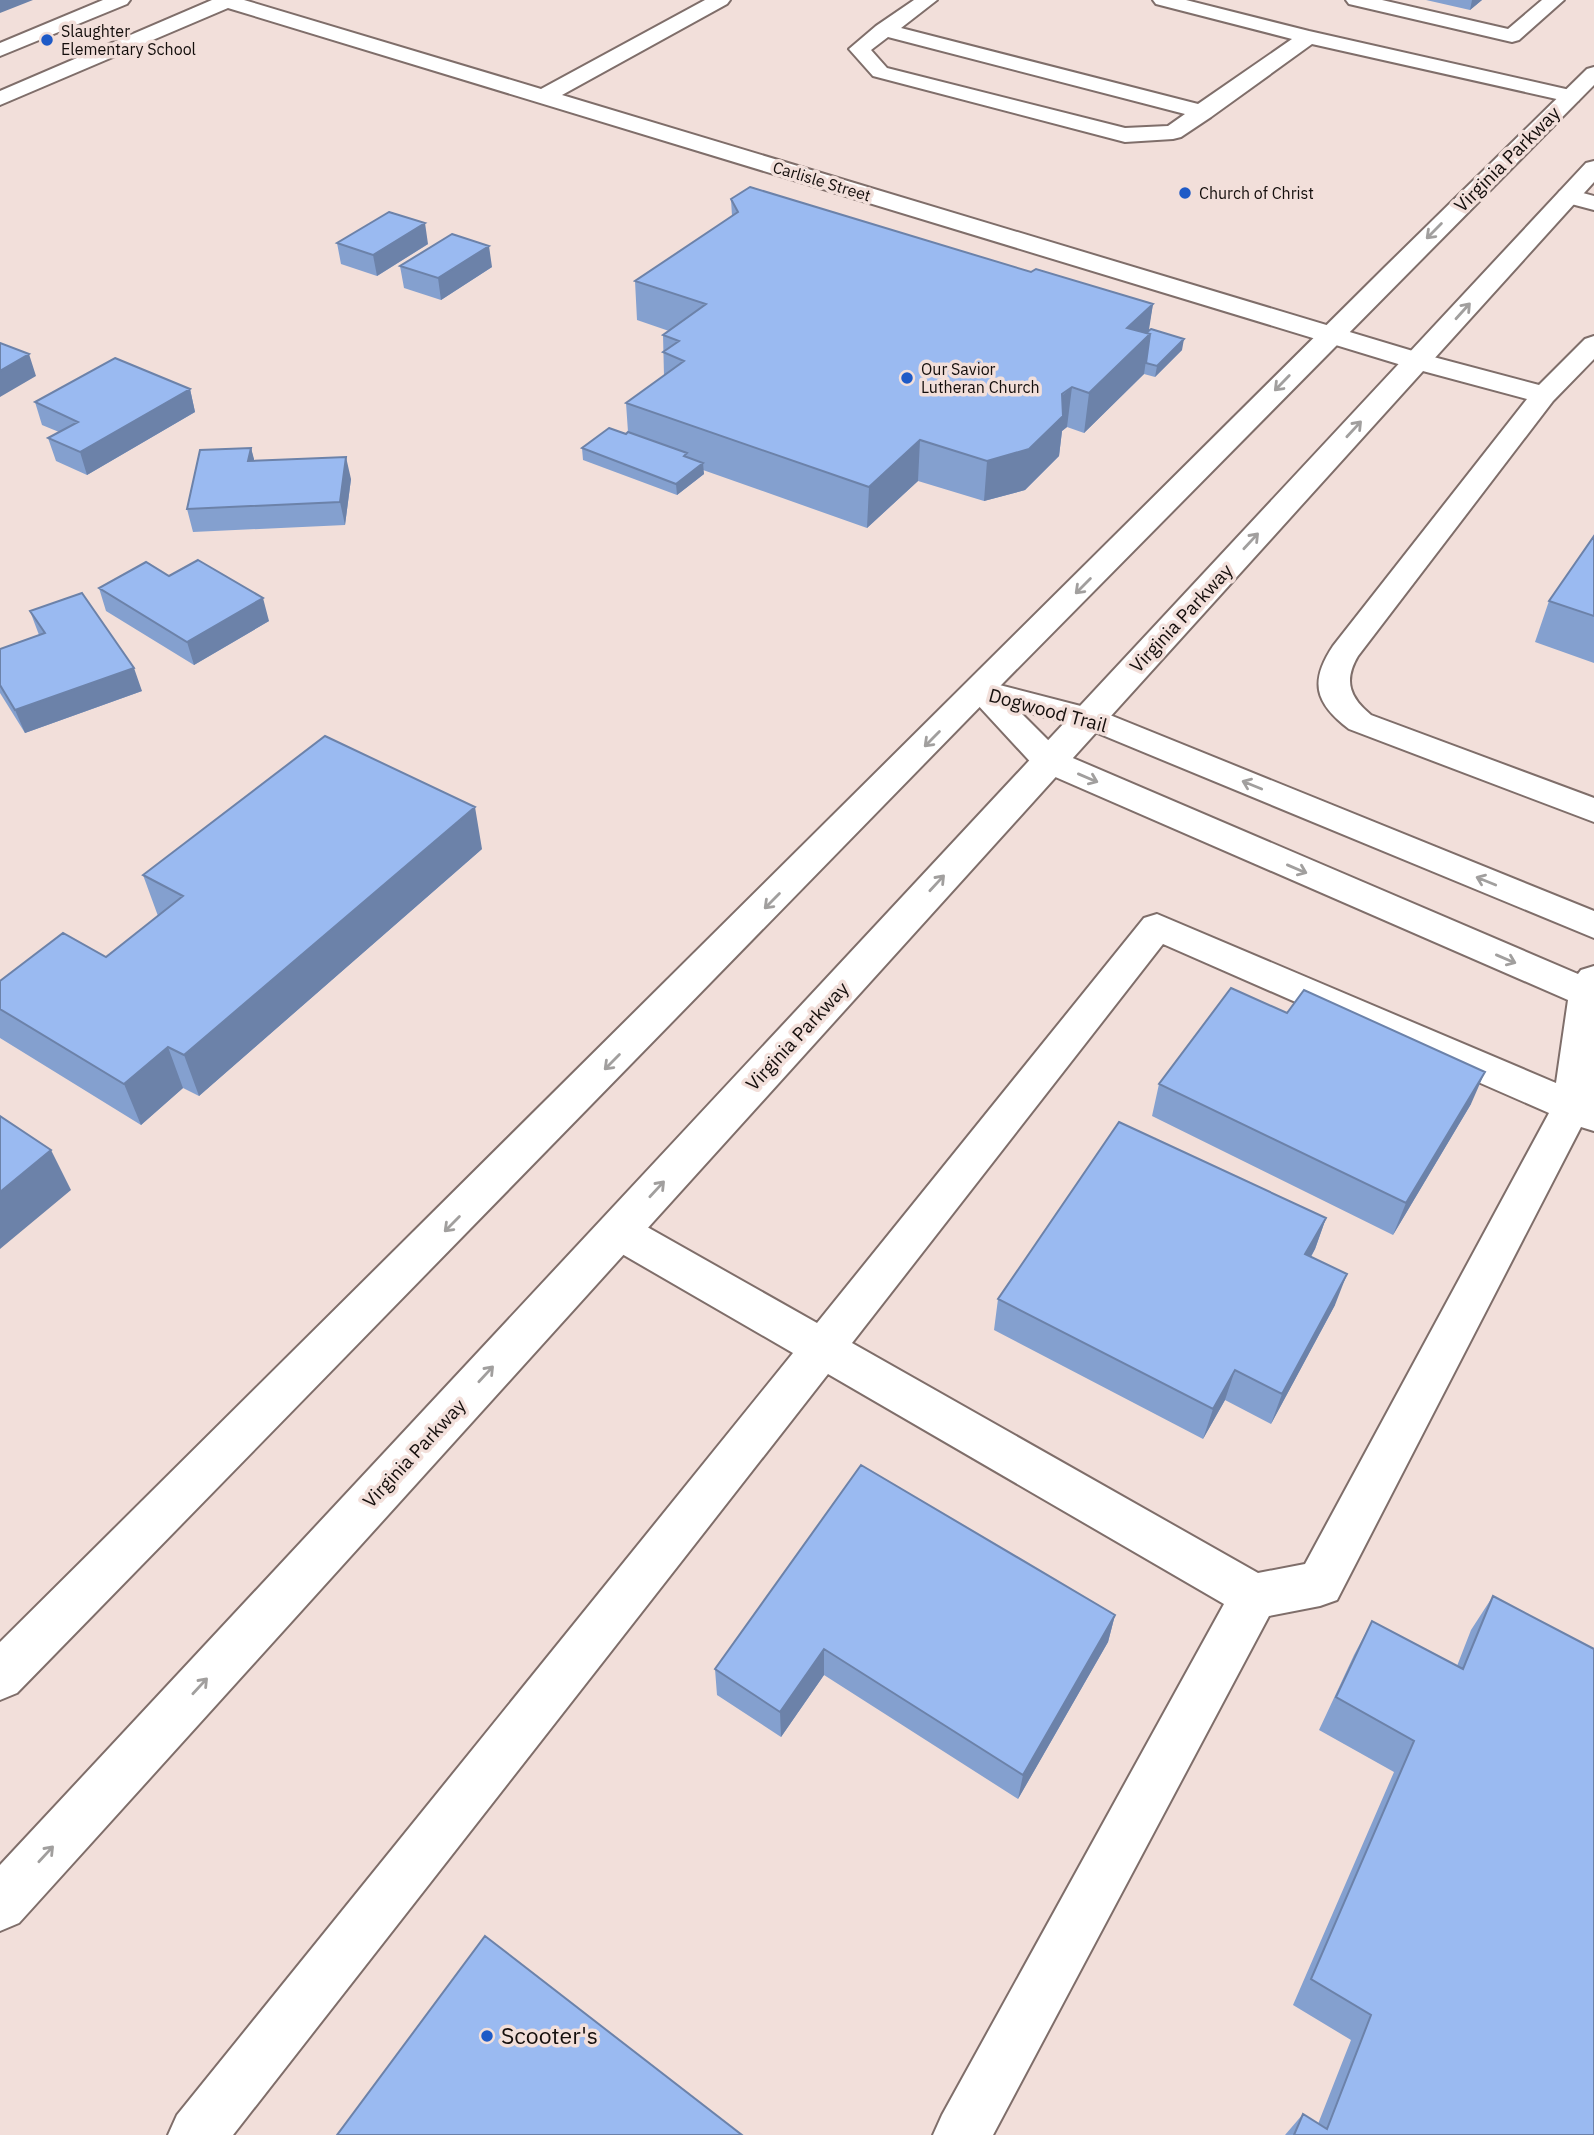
<svg xmlns="http://www.w3.org/2000/svg" width="1594" height="2135" viewBox="0 0 1594 2135" font-family="'IBM Plex Sans',sans-serif">
<style>
.lines{fill:none;stroke-linecap:round;stroke-linejoin:round}
.minor-casing{stroke:#7f6e6a;stroke-width:4}
.major-casing{stroke:#7f6e6a;stroke-width:4}
.minor{fill:#fff;fill-rule:evenodd}
.major{fill:#fff;fill-rule:evenodd}
.wall{fill:#84a0cf}
.shaded-wall{fill:#6c82a9}
.building{fill:#9abaf1;stroke:#6c82a9;stroke-width:2}
.oneway{stroke:#a19f9e}
.poi-dot{fill:#1e5ac7;stroke:#f2dfda;stroke-width:2.5}
.labels{text-anchor:middle;stroke-width:7;stroke-linejoin:round;paint-order:stroke}
.far-poi-label{font-size:16px;fill:#140e0c;stroke:#f2dfda;text-anchor:start}
.far-street-label{font-size:16px;fill:#140e0c;stroke:#f2dfda}
.street-label{font-size:19px;fill:#140e0c;stroke:#f2dfda}
.near-poi-label{font-size:23px;fill:#140e0c;stroke:#f2dfda;text-anchor:start}
</style>
<rect width="100%" height="100%" fill="#f2dfda"/>
<g class="lines">
<!-- minor casing -->
<g class="minor-casing">
<path id="minor" d="M103,0H130L127,4L0,56V43Z
M212,0H244L541,89L705,0H730L727,4L562,95L1426,355L1539,385L1585,339L1594,336V359L1553,401L1358,656C1343,681 1350,698 1371,715L1594,798V822L1349,729C1315,703 1309,682 1333,646L1527,399L1408,367L228,8L0,105V91Z
M914,0H937L901,28L1198,104L1292,39L1156,4L1153,0H1186L1309,31L1570,90L1578,91L1581,96L1578,101L1570,102L1312,44L1211,117L1181,137L1173,139L1125,142L873,76L849,49L876,26ZM888,37L1185,114L1168,126L1125,128L887,68L871,50Z
M1346,0H1382L1508,29L1542,0H1564L1519,40L1512,42L1349,4Z
M1568,189L1594,196V210L1560,201L1556,196L1560,191Z
M980,680L1100,711L1594,911V938L1078,725L1018,710L1061,753L1578,974L1581,970L1594,966V1131L1581,1127L1337,1600L1320,1606L1269,1616L993,2135H933L942,2115L1224,1604L828,1374L233,2135H168L177,2115L793,1353L603,1243L597,1231L603,1219L618,1214L633,1219L817,1323L1144,918L1157,914L1556,1083L1568,1000L1037,769L964,690L969,683ZM1163,944L1549,1113L1305,1564L1258,1573L852,1343Z"/>
</g>
<!-- major casing -->
<g class="major-casing">
<path id="major" d="M1594,67V85L1006,680L17,1693L0,1700V1642L1385,267L1587,69Z
M1594,161V182L19,1923L0,1931V1865L1586,163Z"/>
</g>
<!-- minor -->
<use href="#minor" class="minor"/>
<!-- major -->
<use href="#major" class="major"/>
</g>
<!-- wall -->
<path class="wall" d="M1426,0H1482L1470,10Z
M731,199L1031,272L1153,304L1148,331L1182,350L1155,377L1144,374L1084,433L1067,427L1062,431L1059,456L1025,490L984,501L918,481L867,528L703,470L704,474L677,495L583,460L582,448L626,434L628,432L626,403L664,376L663,335L669,331L637,320L635,281L732,216Z
M337,243L428,244L377,276L341,264Z
M400,266L492,267L441,300L404,288Z
M190,389L195,412L87,475L56,461L48,438L59,432L42,425L35,402Z
M251,448L254,461L351,479L345,525L193,532L187,509Z
M1594,536V663L1535,642L1549,601Z
M169,576L269,621L194,665L106,611L99,588Z
M30,611L142,691L25,733L0,693V649L39,635Z
M482,849L199,1096L183,1088L141,1125L0,1038V981L106,957L158,916L143,875Z
M1159,1084L1471,1104L1393,1235L1152,1116Z
M1326,1218L1315,1249L1311,1257L1335,1305L1271,1424L1225,1400L1203,1439L994,1330L998,1299Z
M861,1465L1115,1615L1108,1642L1018,1799L824,1675L781,1737L717,1695L715,1669Z
M1493,1596L1594,2135H1294L1318,2124L1351,2040L1293,2005L1394,1772L1319,1730L1354,1655L1372,1621L1457,1666L1471,1630Z
M1303,2114L1294,2135H1285Z"/>
<!-- shaded-wall -->
<path class="shaded-wall" d="M0,0H33L0,13Z
M1472,0H1482L1470,10Z
M425,223L428,244L377,276L373,255Z
M489,246L492,267L441,300L438,278Z
M1153,304L1148,336L1150,334L1144,374L1084,433L1089,393L1127,328Z
M1184,339L1182,350L1155,377L1157,366Z
M29,354L36,376L0,397V371Z
M1072,387L1067,427L1062,431L1059,456L1025,490L984,501L987,461Z
M190,389L195,412L87,475L80,452Z
M920,440L918,481L867,528L869,487Z
M251,448L257,470L248,461Z
M346,457L351,479L345,525L340,502Z
M703,463L704,474L677,495L676,484Z
M263,598L269,621L194,665L187,642Z
M134,668L142,691L25,733L15,710Z
M475,807L482,849L199,1096L184,1055Z
M168,1047L183,1088L141,1125L124,1084Z
M1485,1072L1471,1104L1393,1235L1406,1203Z
M51,1150L71,1190L0,1249V1192Z
M1326,1218L1315,1249L1294,1286L1305,1254Z
M1347,1274L1335,1305L1271,1424L1282,1394Z
M1235,1370L1225,1400L1203,1439L1213,1409Z
M1115,1615L1108,1642L1018,1799L1023,1775Z
M824,1649V1675L781,1737L780,1712Z"/>
<!-- building -->
<path class="building" d="M750,187L1031,272L1036,269L1153,304L1127,328L1150,334L1089,393L1072,387L1062,394L1063,416L1029,449L987,461L920,440L869,487L626,403L684,361L663,352L679,341L663,335L706,304L635,281L738,212L731,199Z
M389,212L425,223L373,255L337,243Z
M452,234L489,246L438,278L400,266Z
M1151,329L1184,339L1157,366L1146,363L1150,334L1146,333Z
M0,343L29,354L0,371Z
M115,358L190,389L80,452L48,438L78,422L35,402Z
M609,428L626,434L628,432L687,453L684,456L703,463L676,484L582,448Z
M251,448L248,461L346,457L340,502L187,509L200,450Z
M1594,536V616L1549,601Z
M198,560L263,598L187,642L99,588L146,562L169,576Z
M82,593L134,668L15,710L0,685V649L45,633L30,611Z
M325,736L475,807L184,1055L168,1047L124,1084L0,1009V981L63,933L106,957L183,896L143,875Z
M1231,988L1287,1013L1304,990L1485,1072L1406,1203L1159,1084Z
M0,1116L51,1150L0,1192Z
M1119,1122L1326,1218L1305,1254L1347,1274L1282,1394L1235,1370L1213,1409L998,1299Z
M861,1465L1115,1615L1023,1775L824,1649L780,1712L715,1669Z
M1493,1596L1594,1649V2135H1294L1303,2114L1327,2129L1371,2015L1311,1979L1414,1741L1336,1697L1372,1621L1463,1669Z
M485,1936L742,2135H337Z"/>
<!-- one-way arrows -->
<defs><path id="oneway-shaft" d="M-6 0H5M1.5-3L5.5 0L1.5 3" fill="none" stroke-width="1.6" stroke-linecap="round" stroke-linejoin="round" transform="scale(1.75)"/></defs>
<g class="oneway">
<use href="#oneway-shaft" transform="translate(1434 231) rotate(135)"/>
<use href="#oneway-shaft" transform="translate(1463 311) rotate(-48)"/>
<use href="#oneway-shaft" transform="translate(1282 383) rotate(134)"/>
<use href="#oneway-shaft" transform="translate(1354 429) rotate(-47)"/>
<use href="#oneway-shaft" transform="translate(1251 541) rotate(-47)"/>
<use href="#oneway-shaft" transform="translate(1083 586) rotate(135)"/>
<use href="#oneway-shaft" transform="translate(932 739) rotate(135)"/>
<use href="#oneway-shaft" transform="translate(1088 778) rotate(23)"/>
<use href="#oneway-shaft" transform="translate(1252 785) rotate(-158)"/>
<use href="#oneway-shaft" transform="translate(1297 869) rotate(23)"/>
<use href="#oneway-shaft" transform="translate(1486 881) rotate(-158)"/>
<use href="#oneway-shaft" transform="translate(937 883) rotate(-47)"/>
<use href="#oneway-shaft" transform="translate(772 901) rotate(135)"/>
<use href="#oneway-shaft" transform="translate(1506 959) rotate(23)"/>
<use href="#oneway-shaft" transform="translate(612 1062) rotate(135)"/>
<use href="#oneway-shaft" transform="translate(657 1189) rotate(-47)"/>
<use href="#oneway-shaft" transform="translate(452 1224) rotate(135)"/>
<use href="#oneway-shaft" transform="translate(486 1374) rotate(-47)"/>
<use href="#oneway-shaft" transform="translate(200 1686) rotate(-47)"/>
<use href="#oneway-shaft" transform="translate(46 1854) rotate(-47)"/>
</g>
<!-- markers -->
<g class="poi-dot">
<circle cx="47" cy="40" r="7"/>
<circle cx="1185" cy="193" r="7"/>
<circle cx="907" cy="378" r="7"/>
<circle cx="487" cy="2036" r="7"/>
</g>
<g class="labels">
<!-- far-poi labels -->
<g class="far-poi-label">
<text x="61" y="37">Slaughter<tspan x="61" dy="18">Elementary School</tspan></text>
<text x="1199" y="199">Church of Christ</text>
<text x="921" y="375">Our Savior<tspan x="921" dy="18">Lutheran Church</tspan></text>
</g>
<!-- far-street labels -->
<g class="far-street-label">
<text transform="translate(822 181) rotate(17)" y="6">Carlisle Street</text>
</g>
<!-- street labels -->
<g class="street-label">
<text transform="translate(1507 159) rotate(-45)" y="7">Virginia Parkway</text>
<text transform="translate(1181 618) rotate(-47)" y="7">Virginia Parkway</text>
<text transform="translate(1048 710) rotate(15)" y="7">Dogwood Trail</text>
<text transform="translate(797 1036) rotate(-47)" y="7">Virginia Parkway</text>
<text transform="translate(414 1453) rotate(-47)" y="7">Virginia Parkway</text>
</g>
<!-- near-poi labels -->
<g class="near-poi-label">
<text x="501" y="2044">Scooter's</text>
</g>
</g>
</svg>
